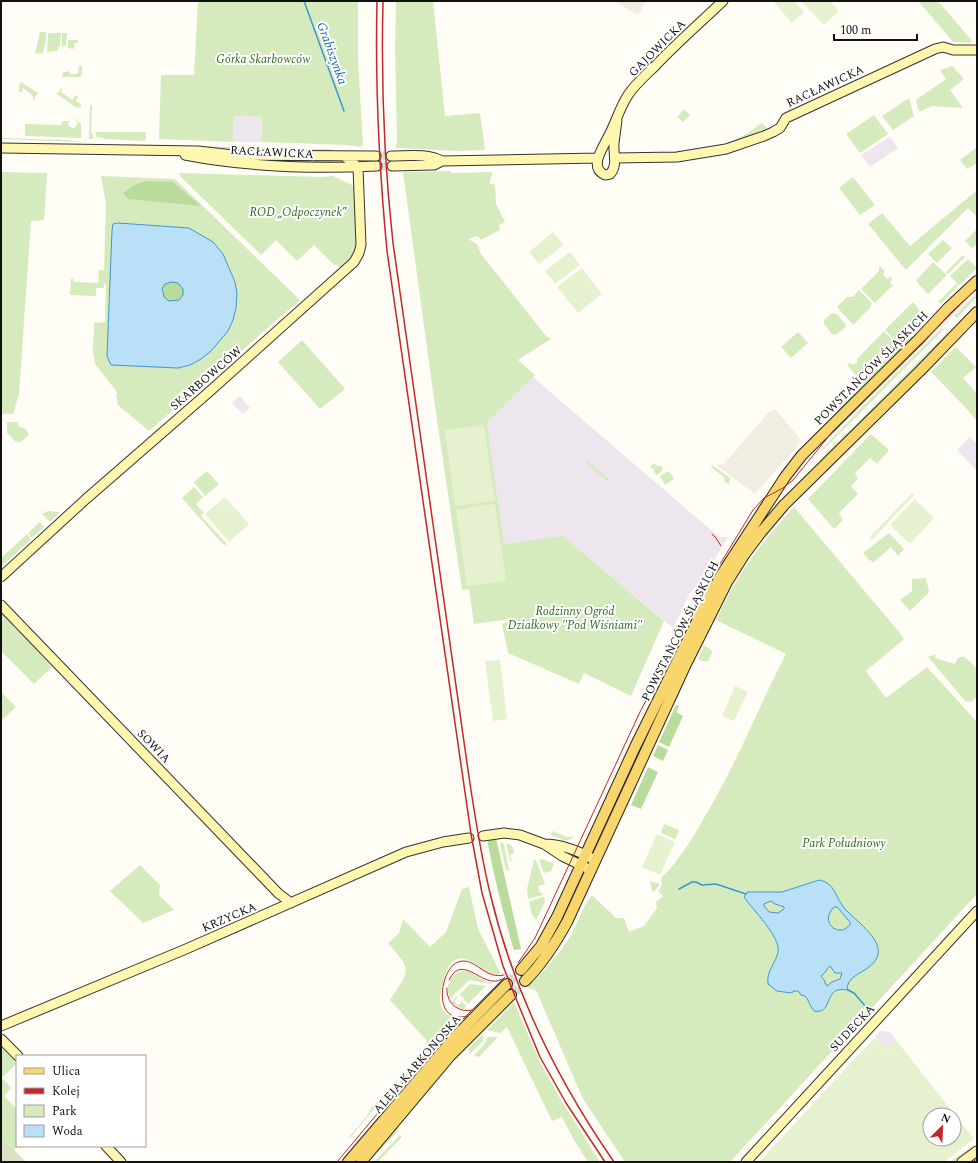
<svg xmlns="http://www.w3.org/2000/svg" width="978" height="1163" viewBox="0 0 978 1163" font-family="Spectral,serif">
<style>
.industrial{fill:#eee6ef}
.green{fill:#d5ebbd}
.forest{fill:#b9dc9c}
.cemetery{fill:#d9e3c4}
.pitch{fill:#e6f2cf;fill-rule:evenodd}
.plaza{fill:#f1ede2}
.water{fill:#b9e0f7;stroke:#3f96cf;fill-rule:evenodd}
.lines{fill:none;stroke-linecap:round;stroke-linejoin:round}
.stream{stroke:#3f96cf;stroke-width:1.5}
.secondary-tunnel{stroke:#dbdad3;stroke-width:9;stroke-dasharray:9 4.5;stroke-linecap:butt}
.primary-tunnel{stroke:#dbdad3;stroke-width:10;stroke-dasharray:10 5;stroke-linecap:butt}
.secondary-casing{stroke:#333;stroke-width:11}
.primary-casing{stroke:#222;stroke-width:12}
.secondary{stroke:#fff6b0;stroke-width:9}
.primary{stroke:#f9d66b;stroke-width:10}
.tram{stroke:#c4262e;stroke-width:1}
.rail{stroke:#c4262e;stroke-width:1.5}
.labels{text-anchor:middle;stroke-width:4;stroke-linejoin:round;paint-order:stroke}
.street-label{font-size:12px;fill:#111;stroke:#fff}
.park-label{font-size:12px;font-style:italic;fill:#2f6b1f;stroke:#fff}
.water-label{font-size:13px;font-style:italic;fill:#1768a6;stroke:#fff}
</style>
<rect width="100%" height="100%" fill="#fffdf5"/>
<!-- industrial -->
<path class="industrial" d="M234,116L263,117L262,142H233Z
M890,137L898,148L870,167L861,155Z
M533,377L719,537H728L710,567L689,595L673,628L563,536L504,545L487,423Z
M240,396L250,408L243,414L232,403Z
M970,437L977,444V471L957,450Z
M880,1031L890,1032L896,1040L888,1049L875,1037Z"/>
<!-- green -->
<path class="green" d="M198,1H358V60L363,145L360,147L347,145L262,142V117L234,116L233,142L159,139L161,75H194Z
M396,1H433L445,116L480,113L485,150L457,151L396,148L397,138L395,50Z
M918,1H938L972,41L970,43L953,42Z
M40,32H46V41L43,53L35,54Z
M48,33H61L60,45L57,51L47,52Z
M62,33H67L66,45L62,47Z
M68,40H78V43H75L74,49L68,48Z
M82,65V75L80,77H62L63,72H67L68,71H69L70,74H78L79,66Z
M952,66L964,79L950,90L963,108L932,106L919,112L916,100L946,79L940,70Z
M21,82L38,93L35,97V100L33,99V96L31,95V94L23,88L22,92H19V86Z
M61,88L62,89L61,92L72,100L76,95L78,97L76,101L81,104V107L77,108L57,94Z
M909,98L914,116L893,130L882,116Z
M90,105H92L91,132L93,135V139H89Z
M684,109L690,115L683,122L677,117Z
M874,115L888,134L860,153L846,134Z
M72,116L81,124V138L25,136V124L60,125L62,124V121H70L68,125L74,129L78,123Z
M762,123L767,128L737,141V139L745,135Z
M95,132H146V139L144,141L104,139V138L97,137Z
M1,138L66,140L79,142L1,139Z
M201,146L256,148V149L255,150L201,149Z
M977,147V163L967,169L960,160Z
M260,148L332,149L333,152L259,151Z
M219,156L333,158V163L247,160Z
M451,171V173L493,172L489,183L495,185L496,204L505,222L499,225L500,230L481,240L478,236L468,239L477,244L481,254L546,336L551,339L518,360L535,375L487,423L504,544L563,536L664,621L631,696L584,673L579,684L508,653L502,624L517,618L474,624L469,589L462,590L434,399L403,172Z
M1,172L47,173L44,220L31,221L19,394L13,414H1Z
M179,173L321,177L333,176L354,186L356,247L353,256L340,268L336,264L335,266L314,245L297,261L276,240L261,255L180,176Z
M101,176L175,179L300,300L180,404L177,401L170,407L173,410L149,431L118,405L116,395L117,392L95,364L93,351L94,323L105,322L106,286L104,282V288H96V296L70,295L71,279L73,278V281L76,282L98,283L99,270H104L106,204Z
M853,177L875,205L860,215L839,188Z
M977,190V217L968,208L906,270L868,224L882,213L910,246Z
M977,229V244L972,248L965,241Z
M943,240L952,248L937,263L928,254Z
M963,255L965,257L948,274L946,272Z
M968,259L977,268L959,286L950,276Z
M933,262L947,275L928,294L916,281Z
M880,266L885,272L883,274L887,279L890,277L892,279L890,283L892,285L895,283L875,303L861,289L879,271V267Z
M956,284L958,286L941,304L938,302Z
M859,290L872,303L870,308L853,325L837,307L847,297H853Z
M977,293V297L957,318L954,316Z
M913,302L924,316L925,320L915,330L907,331L896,341L885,330Z
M832,313L837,314L846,325L845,328L835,335L832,334L824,324V320Z
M932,318V320L841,410L839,409L840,403L910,336L913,337Z
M942,328L944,329L823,450L822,449L863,406Z
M884,331L895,343L858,378L847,365L850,363L853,365L858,361L857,359Z
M798,332L808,343L791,358L781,347Z
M947,333L948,335L932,352L817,468L819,461Z
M302,340L345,389L320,409L278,362Z
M956,347L976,367L963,378L977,394V421L965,407L931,372Z
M7,422H18V426L26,429L29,435L21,442H16L7,433Z
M871,434L889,450L877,464L870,458L855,473L858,479L851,486L858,494L839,513L843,520L834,529L808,499Z
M588,461L609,479L607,481L586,463Z
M654,463L657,466H661L663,468L660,473L656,475L654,472V470L650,467Z
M712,465L730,478L729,484L725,483L724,477L711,467Z
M207,471L219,484L205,496L194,482Z
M669,471L674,479L665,485L660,476Z
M194,487L203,497L196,504L204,513L202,514L201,516L228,545L223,544L220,541L182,498Z
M794,507L899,632L904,639L866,671L886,698L927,667L977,722V894L730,1162H625L583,1099L536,990L528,988L527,986C545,971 559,954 571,935C578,922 582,908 591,896H593L616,918H624L629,932L644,926L657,908L656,902L663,896L658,891L662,885L661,878C680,860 695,834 708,811C738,760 759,706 786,654L716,620C722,608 727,596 734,585C751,556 772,531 794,507Z
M48,511L59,512H60L50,522L42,514Z
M40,522L44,527L32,538L28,533Z
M889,533L904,549L898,556L891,547L873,563L871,560L870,561L863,553Z
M27,534L31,539L1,567V558Z
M926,578L929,592L910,611L900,600L912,591V579Z
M1,612L14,626L13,627L21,633L52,667L34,684L1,651Z
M704,645L711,650L712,653L708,661H703L698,659Z
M936,654L935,658L955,664C961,648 971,663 977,669V697L972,701L966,702L928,657Z
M1,692L16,707L1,721Z
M664,824L679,830L675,839L661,833Z
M553,831L567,837H573V838L566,841L551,835Z
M502,842L504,844L509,870H506L500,844Z
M506,843L512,846L514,850L513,854H511L510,858L512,859L511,861H510Z
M542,859L554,864L551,871L544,873L539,860Z
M534,860H536L545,884L538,886L540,893H542L543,895L528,899L527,889Z
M140,865L160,885L159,895L174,910L143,923L110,891Z
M650,881L660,884L654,892L652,891Z
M469,887L478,929L500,972L498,975C495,974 492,974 489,973C482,970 477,964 470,961C447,949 443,983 440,997C440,1008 445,1014 454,1019L428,1045L425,1043L427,1041L390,1000C410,969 413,972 388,943L399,933L403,919L430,947L446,932L462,889Z
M544,897L545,902L536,920L532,915L529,901Z
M462,971C473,970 480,981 492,983L491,984L469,980L450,999C445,987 449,975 462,971Z
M470,984L486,986L468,1004L463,998V997L459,995Z
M457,996L458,997L454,1001L458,1005L462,1002L467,1006L463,1009L457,1007L451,1002Z
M514,1002L540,1062L561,1100L600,1162H588L574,1140L562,1117L552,1121L507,1027L500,1033L487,1030Z
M483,1034V1041L470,1054L469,1053L470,1051L468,1049Z
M488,1037H498L479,1057L478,1056L476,1057L474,1055L484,1045Z
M1,1048L17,1063L2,1078L11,1088L4,1096L17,1109V1146H18L14,1150L1,1137Z
M427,1052L382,1105V1104L409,1070Z
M431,1056V1058L386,1109Z
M407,1069L350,1138L349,1137L367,1116L371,1108Z
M397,1125L398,1131L378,1152L376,1150Z
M400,1135L402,1137L378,1162H374Z
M972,1146L975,1148L956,1162H950Z"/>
<!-- forest -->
<path class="forest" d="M146,181L173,182L201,206L128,199L123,193L134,185Z
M173,282L178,283L183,289V295L179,300L169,301L164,297L162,288L165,284Z
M676,705L679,706L676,712L683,716L669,747L659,742Z
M658,745L668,750L663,761L653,756Z
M648,767L658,772L641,809L631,805Z
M496,838L521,949L514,950C503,913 494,877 487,839Z"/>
<!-- cemetery -->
<path class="cemetery" d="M1,1137L26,1162H1Z"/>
<!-- pitch -->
<path class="pitch" d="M773,1H794L804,12L792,23Z
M801,1H830L839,11L824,25Z
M553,232L564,245L539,264L529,252Z
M570,252L580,265L555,284L545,271Z
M582,268L602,294L578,313L557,287Z
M484,425L495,501L455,506L445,430Z
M912,493L914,495L872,540L869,538Z
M225,497L249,524L229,542L205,514Z
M915,499L934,518L910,544L890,525Z
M495,504L506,581L467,586L456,509Z
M500,660L507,719L493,721L485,661Z
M735,686L748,692L734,721L722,716Z
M657,834L675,842L660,875L642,867Z
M875,1037L888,1049L896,1040L974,1139L944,1162H759ZM930,1115H954V1139H930Z"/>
<!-- plaza -->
<path class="plaza" d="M614,1H646L638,15Z
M775,409L802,441L755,494L716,465L724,464L770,411Z"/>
<!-- water -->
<path class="water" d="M118,223L189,228L213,242L223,254L235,282L237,293L236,308L233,320L228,331L211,351L201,359L190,365L178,368L111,365L107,356L112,231L113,224ZM172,282L178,283L183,289V295L179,300L169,301L164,297L162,288L165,284Z
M819,880C835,882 836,899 845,909C854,919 882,938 878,955C873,972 850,972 847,987L848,990C845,990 841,989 838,990C826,992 831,1015 814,1011C810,1006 808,999 805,996L801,995L798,991H794L791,993L777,991L768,984C766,971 776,963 778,952C781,937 752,909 744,897L747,892H782ZM771,901L775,904L784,907V909L778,913L769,912L764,906V904ZM834,907H837L850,922V925C848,926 847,928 845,929C836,933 826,925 829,915C830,912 832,909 834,907ZM830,966L835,973H842L840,979L832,982L827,986L825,983V981L821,976C826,973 826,969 830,966Z"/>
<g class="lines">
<!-- stream -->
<path class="stream" d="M304,1L344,111
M679,889L692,882H696L702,885L716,884L746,894
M848,990L854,993L866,1007"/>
<!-- secondary-tunnel -->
<path class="secondary-tunnel" d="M376,156H391
M377,166H392"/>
<!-- primary-tunnel -->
<path class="primary-tunnel" d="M507,984L521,970
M511,995L525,981"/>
<!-- secondary casing -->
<g class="secondary-casing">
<path id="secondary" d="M617,120C616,128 615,135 614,143C613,153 618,166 610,174L605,175C589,168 602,149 607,139C615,125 619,109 628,95C636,83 647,74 657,64C678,42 701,22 723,1
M1,148L198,151L234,155L376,156
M185,155C247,167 314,169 377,166
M391,156C408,156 427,153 442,161
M615,158L677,157L726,149L764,136L773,132L780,128L786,118L935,49L943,47L953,50H977
M392,166L434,165L442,161L598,158
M1,577L86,499L209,392L354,262L359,253L361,245L358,167L344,156
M1,605L278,893L291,903
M483,836L504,833L520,835L544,844L562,856L591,870
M544,844C562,844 579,851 595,860
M1,1026L186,949L406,852L443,842L469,838
M1,1039L18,1056
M106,1146L121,1162
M746,1162L977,911
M962,1162L977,1151"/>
</g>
<!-- primary casing -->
<g class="primary-casing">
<path id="primary" d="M521,970L541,946L557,917L635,747L706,603L720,577L785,477L802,455L920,338L947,309L977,281
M525,981C542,964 555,944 567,922L686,664L727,582L744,555L762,531L784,505L921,370L977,312
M348,1162L454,1038L507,984
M361,1162L450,1056L511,995"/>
</g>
<!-- secondary -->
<use href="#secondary" class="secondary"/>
<!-- primary -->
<use href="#primary" class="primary"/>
<!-- tram -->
<path class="tram" d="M712,534L716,538L721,546
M518,963L535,938L640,712L703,592L753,510L764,498L783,488L793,480L833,431L977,288
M449,980C463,951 483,991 502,979
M447,988C446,1003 458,1013 472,1010
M467,1016C431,1026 440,968 458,962C475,956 484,980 504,975
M337,1162L422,1060L505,977
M972,1162L977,1159"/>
<!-- rail -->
<path class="rail" d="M377,1C375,85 379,167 387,251L471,834L482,893L503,966L519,1006L540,1057L566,1103L605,1162
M383,1C381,82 384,162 393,243L469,777C475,817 481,857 491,897C514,993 558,1081 614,1162"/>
</g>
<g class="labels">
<!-- street labels -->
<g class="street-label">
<text transform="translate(657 48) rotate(-45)" y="4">GAJOWICKA</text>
<text transform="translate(825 86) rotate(-25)" y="4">RACŁAWICKA</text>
<text transform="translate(272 152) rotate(3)" y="4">RACŁAWICKA</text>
<text transform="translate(871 368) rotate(-45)" y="4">POWSTAŃCÓW ŚLĄSKICH</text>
<text transform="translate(206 378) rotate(-41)" y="4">SKARBOWCÓW</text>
<text transform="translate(680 631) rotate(-63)" y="4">POWSTAŃCÓW ŚLĄSKICH</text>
<text transform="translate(154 746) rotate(46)" y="4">SOWIA</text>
<text transform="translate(229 917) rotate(-23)" y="4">KRZYCKA</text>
<text transform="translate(852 1028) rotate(-47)" y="4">SUDECKA</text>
<text transform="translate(417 1064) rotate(-49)" y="4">ALEJA KARKONOSKA</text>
</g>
<!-- park labels -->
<g class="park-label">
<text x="263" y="63">Górka Skarbowców</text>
<text x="298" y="216">ROD „Odpoczynek”</text>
<text x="575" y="615">Rodzinny Ogród<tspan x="575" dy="14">Działkowy "Pod Wiśniami"</tspan></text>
<text x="844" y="847">Park Południowy</text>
</g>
<!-- water labels -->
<g class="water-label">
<text transform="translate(333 53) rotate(70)" y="5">Grabiszynka</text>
</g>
</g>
<!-- border -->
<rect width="978" height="1163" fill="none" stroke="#111111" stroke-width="4"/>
<!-- legend -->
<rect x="16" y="1055" width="130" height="92" fill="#ffffff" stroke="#a0a0a0"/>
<rect x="24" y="1068" width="20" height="6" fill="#f9d66b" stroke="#a0a0a0"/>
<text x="52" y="1075" font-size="12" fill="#111111">Ulica</text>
<rect x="24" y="1088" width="20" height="6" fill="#c4262e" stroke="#a0a0a0"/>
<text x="52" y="1095" font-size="12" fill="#111111">Kolej</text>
<rect x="24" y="1105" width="20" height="12" fill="#d5ebbd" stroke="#a0a0a0"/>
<text x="52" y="1115" font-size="12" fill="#111111">Park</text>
<rect x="24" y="1125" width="20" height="12" fill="#b9e0f7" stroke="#a0a0a0"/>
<text x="52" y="1135" font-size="12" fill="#111111">Woda</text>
<!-- north arrow -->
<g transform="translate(942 1127) rotate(24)"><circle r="19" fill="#ffffff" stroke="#a0a0a0"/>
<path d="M0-3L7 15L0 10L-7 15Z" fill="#c4262e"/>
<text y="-6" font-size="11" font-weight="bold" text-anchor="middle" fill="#111111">N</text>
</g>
<!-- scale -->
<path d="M834 34v6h83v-6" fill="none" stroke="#111111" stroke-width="2"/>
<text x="840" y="34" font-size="12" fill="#111111" stroke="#ffffff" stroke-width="3" paint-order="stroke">100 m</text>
</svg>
